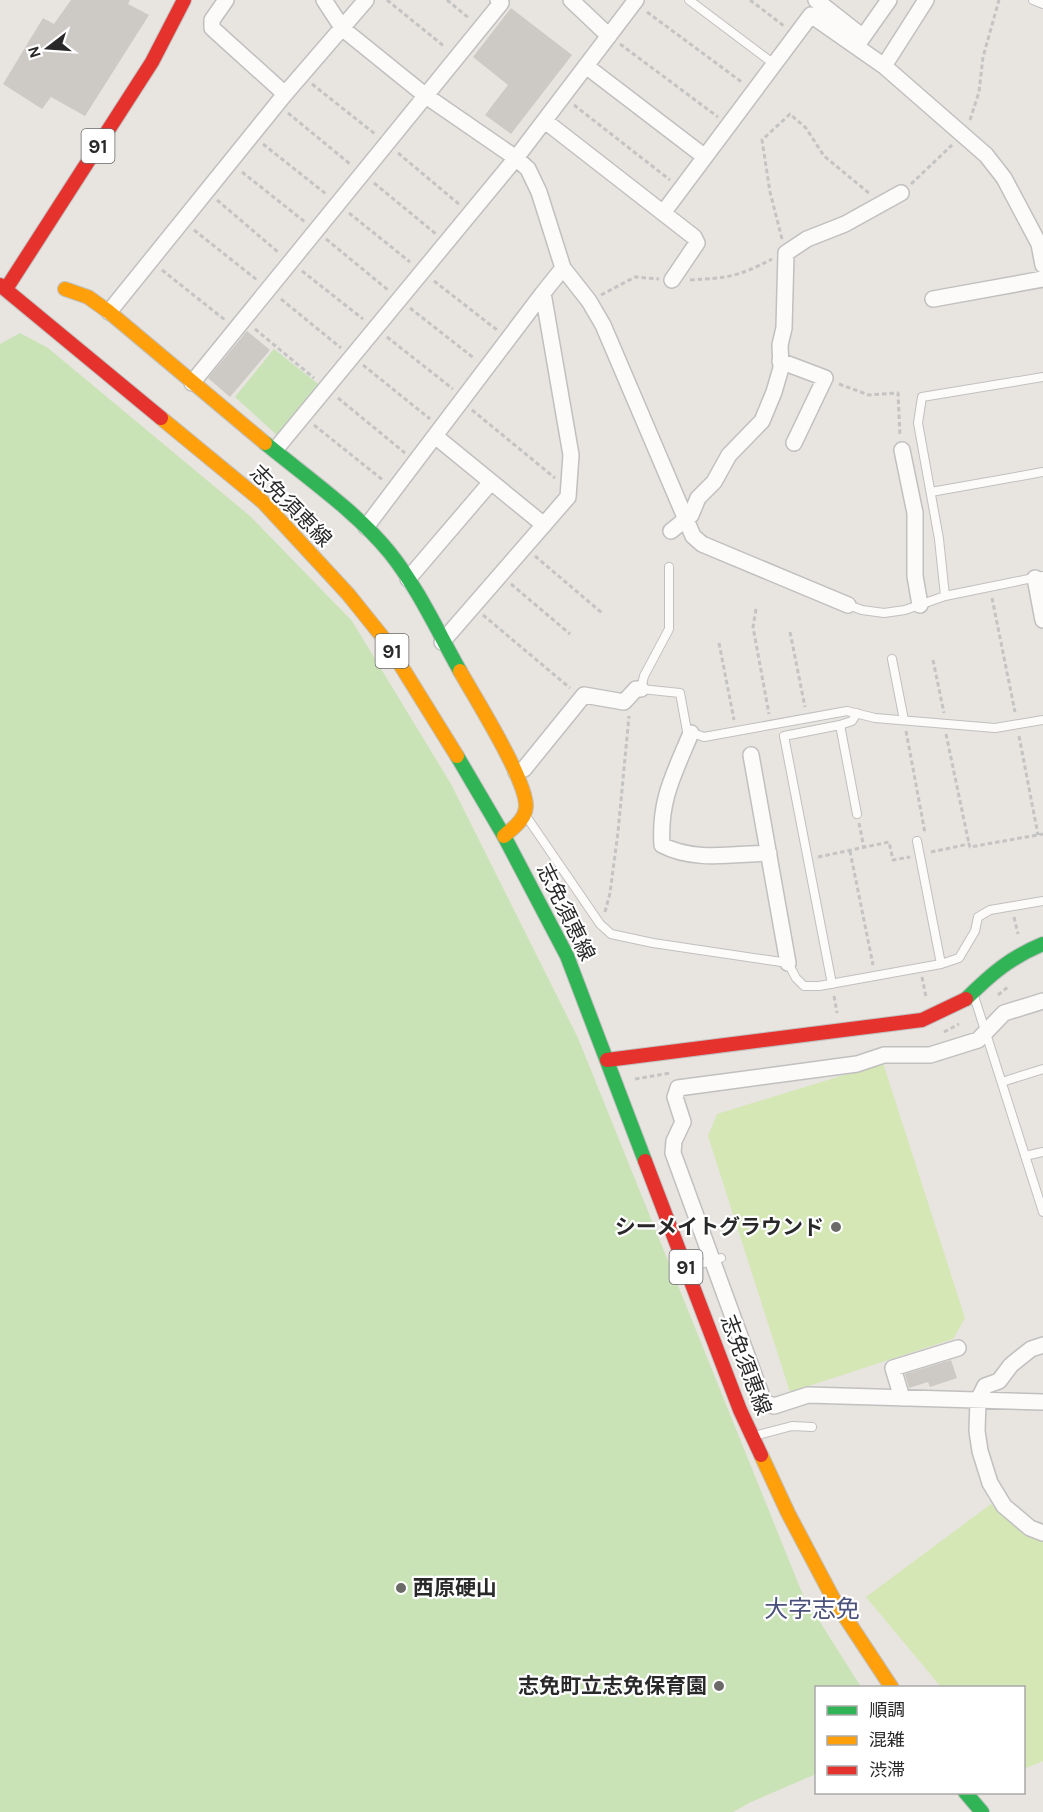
<svg xmlns="http://www.w3.org/2000/svg" width="1043" height="1812" viewBox="0 0 1043 1812" font-family="Karla,'Noto Sans JP',sans-serif">
<style>
.green{fill:#c9e3b7}
.pitch{fill:#d4e7b5}
.building{fill:#cdcac6}
.lines{fill:none;stroke-linecap:round;stroke-linejoin:round}
.lane-casing{stroke:#c1c0c0;stroke-width:10}
.street-casing{stroke:#c1c0c0;stroke-width:18}
.fast-casing{stroke:#c1c0c0;stroke-width:16}
.slow-casing{stroke:#c1c0c0;stroke-width:16}
.jam-casing{stroke:#c1c0c0;stroke-width:16}
.path{stroke:#c4c4c4;stroke-width:3;stroke-dasharray:4.5 3;stroke-linecap:butt}
.lane{stroke:#fcfbfa;stroke-width:8}
.street{stroke:#fcfbfa;stroke-width:15}
.fast{stroke:#30b455;stroke-width:14}
.slow{stroke:#ff9f0a;stroke-width:14}
.jam{stroke:#e5322d;stroke-width:14}
.poi-dot{fill:#6c6a69;stroke:#fff;stroke-width:2}
.labels{text-anchor:middle;stroke-width:4.5;stroke-linejoin:round;paint-order:stroke}
.shield{fill:#fff;stroke:#696969;stroke-width:1.5}
.shield-label{font-size:20px;font-weight:bold;fill:#292929}
.street-label{font-size:21px;fill:#292929;stroke:#fff}
.poi-label{font-size:21px;font-weight:bold;fill:#292929;stroke:#fff;text-anchor:end}
.quarter-label{font-size:24px;fill:#4a517a;stroke:#fff}
</style>
<rect width="100%" height="100%" fill="#e8e4df"/>
<!-- green -->
<path class="green" d="M20,333L48,348L250,516L352,621L451,784L578,1038L803,1595L861,1687L816,1688V1774L751,1802L733,1812H0V344Z
M274,349L322,387L279,437L235,397Z"/>
<!-- pitch -->
<path class="pitch" d="M883,1063L965,1318L953,1339L790,1392L708,1136L717,1114Z
M991,1504L1018,1528L1043,1539V1761L1024,1769V1688L941,1687L866,1597Z"/>
<!-- building -->
<path class="building" d="M71,0H130L128,4L149,15L85,116L51,97L42,109L3,84L43,18L54,24Z
M511,8L572,55L511,134L485,115L508,85L473,57Z
M247,331L270,350L230,397L208,378Z
M951,1360L957,1378L930,1387L928,1382L909,1388L905,1374Z"/>
<g class="lines">
<!-- lane casing -->
<g class="lane-casing">
<path id="lane" d="M689,0L774,64
M1033,0L1043,4
M931,492L1043,472
M669,567V629L644,676L641,689L680,693L687,731L704,737L847,711L875,718L995,728L1043,720
M945,596L939,539L918,423L922,397L1043,377
M848,605L862,610L884,613L905,610L945,596L1043,576
M892,659L904,720
M840,725L857,814
M526,816L600,924L611,934L653,943L788,963L796,978L804,986H819L941,964L959,958L975,931L978,917L990,910L1043,901
M917,841L941,964
M832,984L784,736L840,725L852,721L857,713
M974,996L1043,1212
M1002,1082L1043,1069
M1025,1156L1043,1152
M688,1268L721,1258
M754,1436L792,1426L812,1427"/>
</g>
<!-- street casing -->
<g class="street-casing">
<path id="street" d="M226,0L212,20V28L285,94
M324,0L343,29L426,96L516,158L528,169L539,192L563,268L589,301L603,325L693,536L702,544L848,605
M571,0L609,36
M816,0L863,37
M926,0L884,66L986,155L1004,178L1039,244L1043,265
M858,44L889,0
M586,66L705,157
M545,121L694,237L697,243L672,280
M663,213L811,15L884,66
M933,299L1043,279
M109,312L285,94L366,0
M780,361L825,378L794,443
M192,383L501,3L498,0
M435,436L544,525
M275,450L516,158L636,0
M902,450L915,513V576L920,605
M366,527L543,293
M671,531L691,515L698,498L714,482L729,455L762,421L774,392L781,368L780,345L784,328L786,253L807,239L845,224L901,193
M1035,578L1043,620
M408,579L491,482
M442,642L568,497L571,455L543,293L563,268
M691,733C674,774 659,800 662,845C694,862 733,854 769,853
M751,755L788,963
M516,772L524,769L584,695L624,702L636,689H641
M1043,1001L1004,1013L978,1040L930,1055H884L857,1064L678,1088L675,1097L683,1122L674,1141L673,1153L764,1402L774,1406L808,1395L1043,1402
M1043,1345L1031,1349L1011,1365L999,1381L985,1386L978,1400L977,1431L980,1451L990,1483L1004,1506L1030,1528L1043,1533
M902,1398L893,1368L958,1348"/>
</g>
<!-- fast casing -->
<g class="fast-casing">
<path id="fast" d="M265,443C305,476 358,513 390,553C418,588 438,632 460,671
M457,756L504,836L567,956L645,1161
M966,999C991,974 1011,957 1043,944
M965,1792L982,1812"/>
</g>
<!-- slow casing -->
<g class="slow-casing">
<path id="slow" d="M65,289L88,297L109,312L265,443
M161,418L263,502L348,594L385,640L457,756
M460,671C475,698 527,780 526,807C525,820 513,828 504,836
M761,1455L788,1513L834,1600L892,1688"/>
</g>
<!-- jam casing -->
<g class="jam-casing">
<path id="jam" d="M0,285L161,418
M6,289L152,62L184,0
M607,1060L922,1020L966,999
M645,1161L740,1410L761,1455"/>
</g>
<!-- path -->
<path class="path" d="M387,0L445,47
M447,0L470,19
M750,0L784,26
M647,12L743,83
M620,44L718,117
M312,84L375,134
M574,105L670,180
M288,113L350,164
M970,120L979,92L983,57L999,0
M263,144L326,194
M398,153L460,205
M242,172L305,222
M374,183L436,234
M911,184L952,145
M217,200L278,252
M349,213L410,262
M194,230L257,280
M326,239L388,290
M782,239L770,192L762,140L790,114L806,128L824,156L870,194
M162,270L225,320
M302,271L363,319
M690,280C727,278 738,277 772,259
M434,281L497,330
M601,295L635,277L659,279
M281,299L341,348
M410,308L475,359
M255,329L314,378
M387,337L453,389
M363,365L430,419
M839,384L869,395L898,393L900,436
M338,398L405,453
M472,410L555,478
M314,425L384,481
M535,556L602,613
M511,584L570,634
M992,598L1015,712
M756,609L753,627L769,714
M483,615L570,688
M790,632L805,707
M719,643L734,720
M933,660L944,713
M906,731L925,833
M946,734L969,844
M1019,736L1038,835
M859,823L864,848
M850,851L873,965
M931,852L969,844L970,847L1043,834
M818,857L889,842L893,860L910,857
M605,912L610,893L618,832L629,716
M1014,917L1018,934
M922,977L926,997
M998,995L1009,986
M834,996L837,1013
M944,1032L959,1024
M635,1079L670,1073"/>
<!-- lane -->
<use href="#lane" class="lane"/>
<!-- street -->
<use href="#street" class="street"/>
<!-- fast -->
<use href="#fast" class="fast"/>
<!-- slow -->
<use href="#slow" class="slow"/>
<!-- jam -->
<use href="#jam" class="jam"/>
</g>
<!-- markers -->
<g class="poi-dot">
<circle cx="836" cy="1227" r="6"/>
<circle cx="401" cy="1588" r="6"/>
<circle cx="719" cy="1686" r="6"/>
</g>
<g class="labels">
<!-- shield labels -->
<g class="shield">
<rect x="81.5" y="129" width="33" height="34" rx="4.5"/>
<rect x="375.5" y="634" width="33" height="34" rx="4.5"/>
<rect x="669.5" y="1250" width="33" height="34" rx="4.5"/>
</g>
<g class="shield-label">
<text x="98" y="153">91</text>
<text x="392" y="658">91</text>
<text x="686" y="1274">91</text>
</g>
<!-- street labels -->
<g class="street-label">
<text transform="translate(291 506) rotate(45)" y="7">志免須恵線</text>
<text transform="translate(566 912) rotate(64)" y="7">志免須恵線</text>
<text transform="translate(746 1365) rotate(69)" y="7">志免須恵線</text>
</g>
<!-- poi labels -->
<g class="poi-label">
<text x="824" y="1234">シーメイトグラウンド</text>
<text x="413" y="1595" text-anchor="start">西原硬山</text>
<text x="707" y="1693">志免町立志免保育園</text>
</g>
<!-- quarter labels -->
<g class="quarter-label">
<text x="812" y="1617">大字志免</text>
</g>
</g>
<!-- legend -->
<rect x="815" y="1686" width="210" height="108" fill="#ffffff" stroke="#a9a9a9" stroke-width="1.5"/>
<rect x="827" y="1706" width="30" height="9" fill="#30b455" stroke="#a9a9a9" stroke-width="1.5"/>
<text x="869" y="1716" font-size="18" fill="#292929">順調</text>
<rect x="827" y="1736" width="30" height="9" fill="#ff9f0a" stroke="#a9a9a9" stroke-width="1.5"/>
<text x="869" y="1746" font-size="18" fill="#292929">混雑</text>
<rect x="827" y="1766" width="30" height="9" fill="#e5322d" stroke="#a9a9a9" stroke-width="1.5"/>
<text x="869" y="1776" font-size="18" fill="#292929">渋滞</text>
<!-- north arrow -->
<g transform="translate(48 48) rotate(253)" stroke="#ffffff" stroke-width="4.5" paint-order="stroke">
<path d="M0-4.5L10 22L0 15L-10 22Z" fill="#292929"/>
<text y="-9" font-size="16" font-weight="bold" text-anchor="middle" fill="#292929">N</text>
</g>
</svg>
